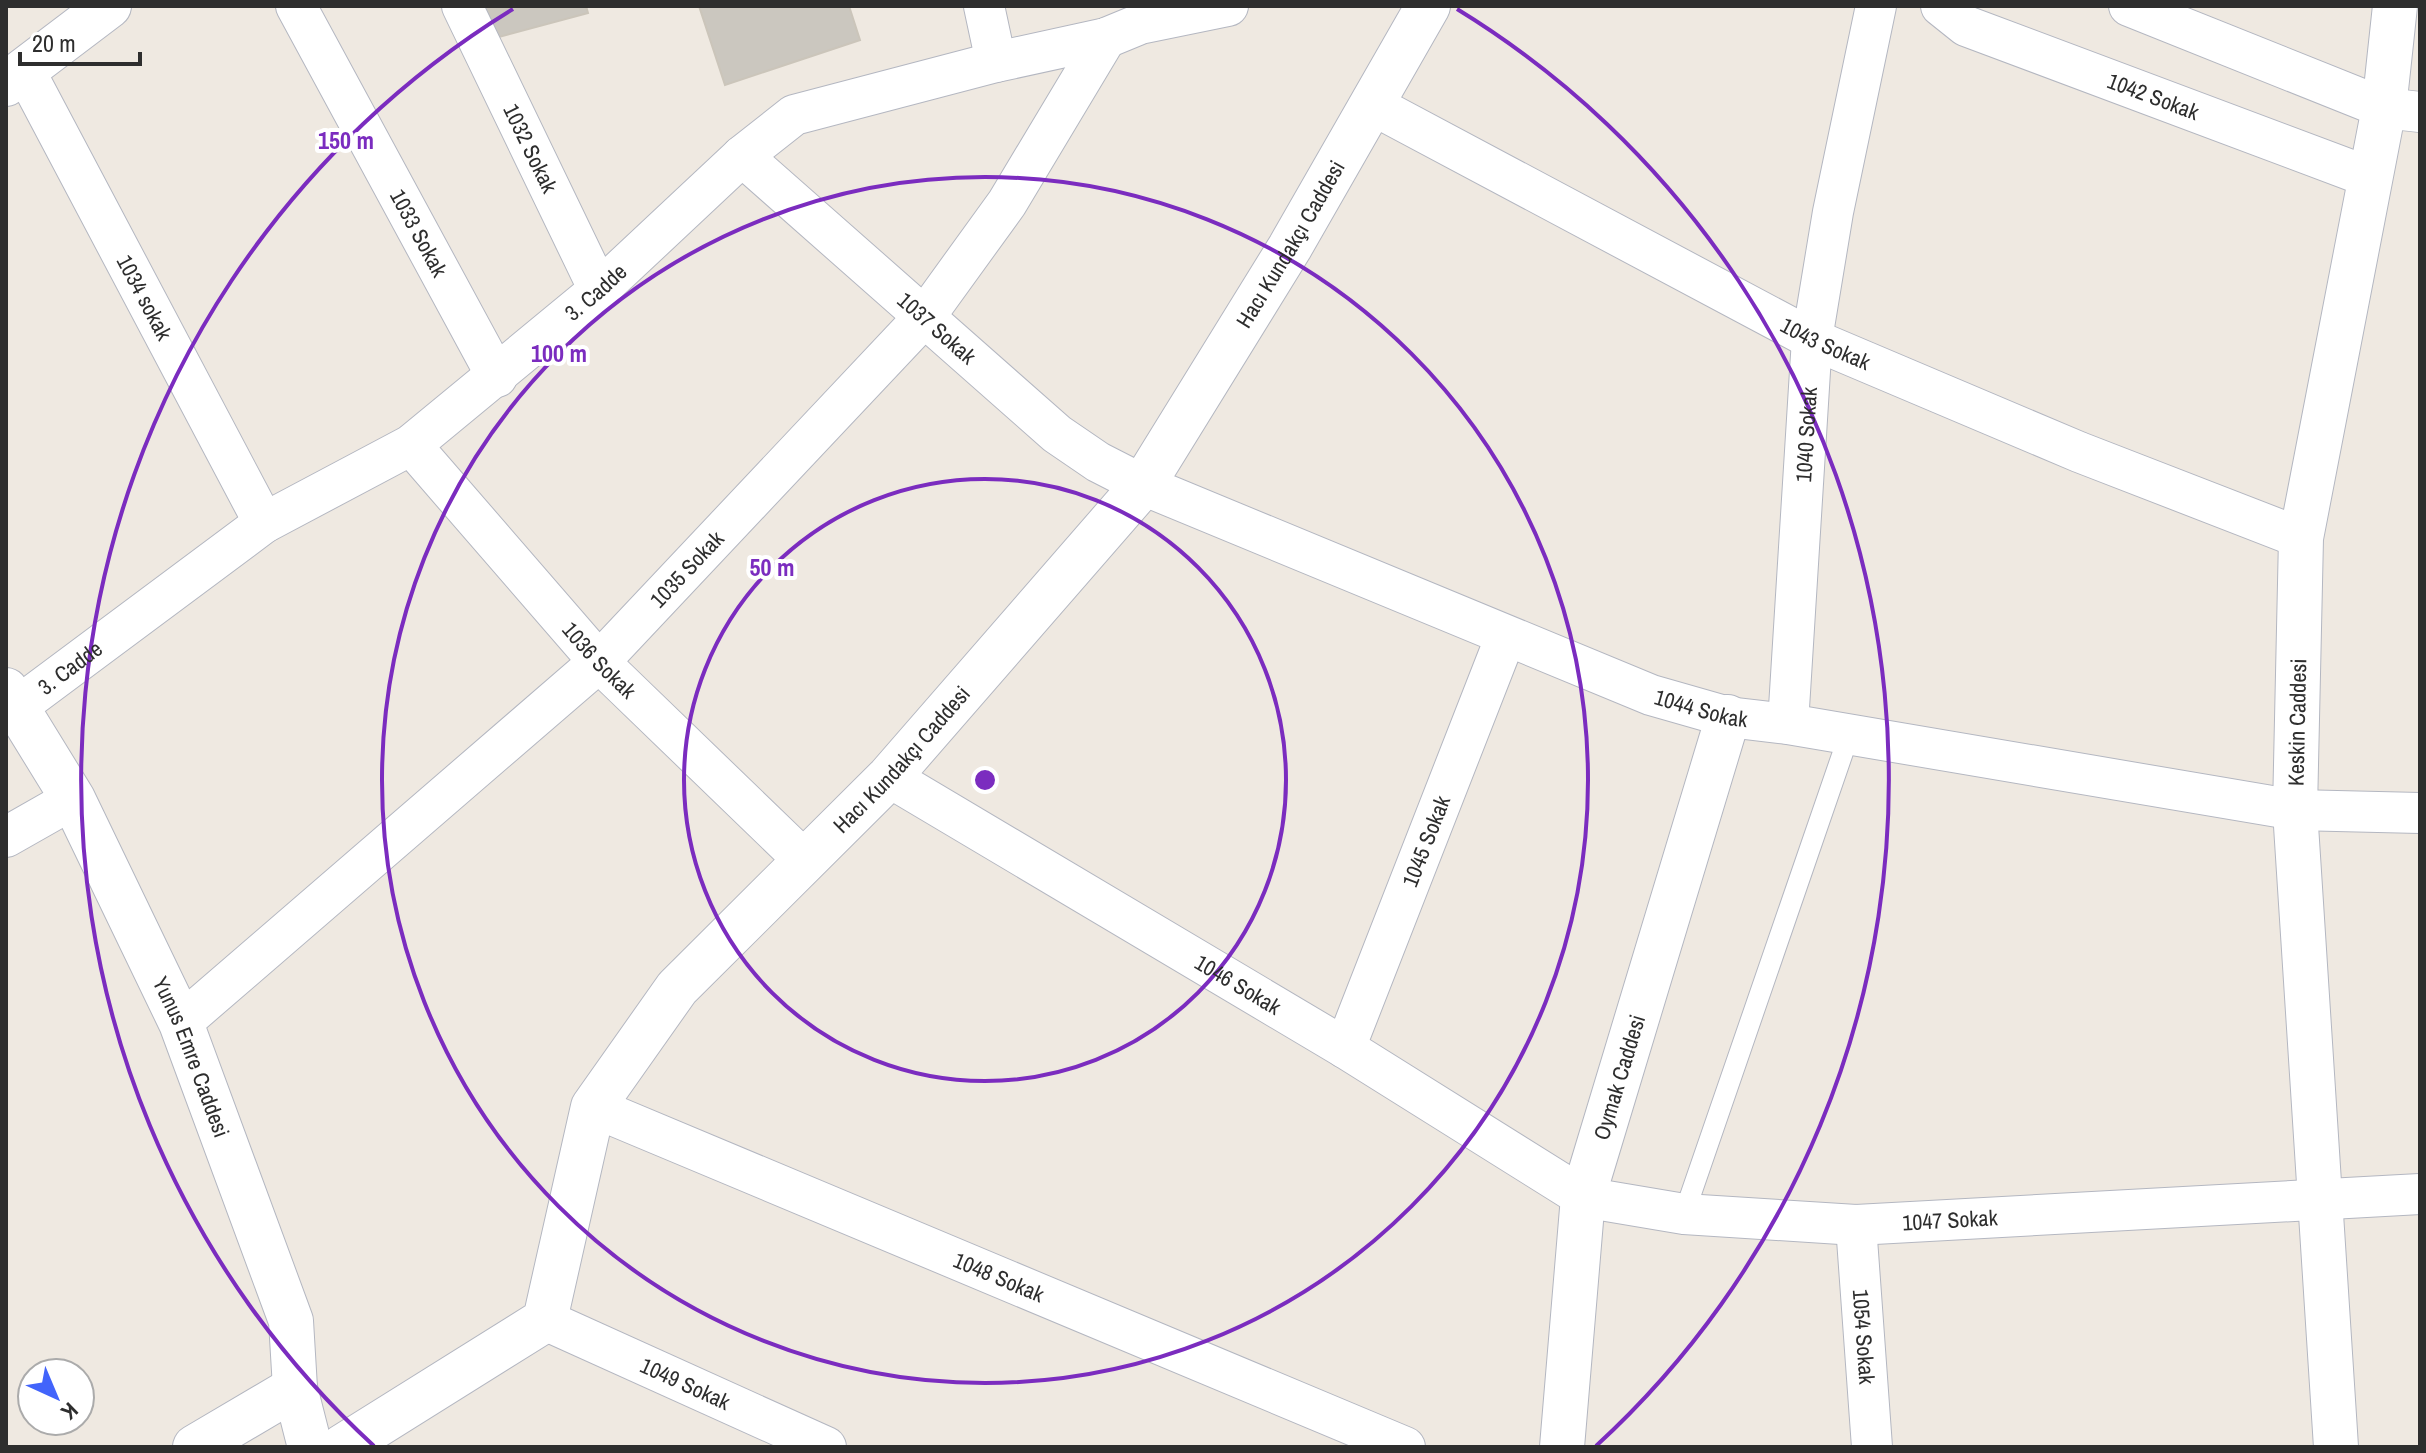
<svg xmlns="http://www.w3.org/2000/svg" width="2426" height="1453" viewBox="0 0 2426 1453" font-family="'Archivo Narrow',sans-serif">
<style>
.building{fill:#cbc7bf;stroke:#cbc5ba;stroke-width:2}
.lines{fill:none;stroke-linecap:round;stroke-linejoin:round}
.service-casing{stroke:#b4b7c1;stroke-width:22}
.minor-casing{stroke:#b4b7c1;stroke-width:42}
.tertiary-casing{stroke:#b4b7c1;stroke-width:46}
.service{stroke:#fff;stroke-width:20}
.minor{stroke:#fff;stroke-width:40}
.tertiary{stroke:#fff;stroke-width:44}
.ring{fill:none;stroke:#7b2cbf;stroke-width:4}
.labels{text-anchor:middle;stroke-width:8;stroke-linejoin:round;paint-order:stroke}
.street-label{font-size:22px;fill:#2e2e2e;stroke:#fff}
.centre{fill:#7b2cbf;stroke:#fff;stroke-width:4}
.ring-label{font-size:24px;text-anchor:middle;font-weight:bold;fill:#7b2cbf;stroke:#fff;stroke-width:8;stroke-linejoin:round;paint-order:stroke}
</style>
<rect width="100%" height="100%" fill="#efe9e1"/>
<!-- building -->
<path class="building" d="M470,6H586L588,13L480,42Z
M699,6H849L860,40L725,85Z"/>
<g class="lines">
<!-- service casing -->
<g class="service-casing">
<path id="service" d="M1684,1214L1849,735"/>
</g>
<!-- minor casing -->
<g class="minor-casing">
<g id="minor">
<path id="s1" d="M296,6L497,377"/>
<path id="s2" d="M462,6L599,290"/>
<path d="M984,6L996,62"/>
<path id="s3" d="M1941,6L1966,26L2369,177"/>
<path d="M2129,6L2384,108L2420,112"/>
<path id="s4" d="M25,71L264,523"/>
<path id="s5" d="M1371,104L1812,339L2079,452L2301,538"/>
<path id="s6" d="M742,156L1057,434L1098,462L1143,485L1651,695L1728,717L1788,724L2295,810L2420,813"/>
<path id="s7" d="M411,445L599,662L805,861"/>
<path id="s8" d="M17,707L264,523L411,445L599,290L742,156L794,115L996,62L1106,38L1140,24L1228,6"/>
<path id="s9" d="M1788,724L1812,339L1833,212L1876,6"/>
<path id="s10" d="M889,777L1345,1048L1583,1197L1684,1214L1856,1225L2420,1194"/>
<path d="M6,837L73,799"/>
<path id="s11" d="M181,1023L599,662L926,315L1007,203L1106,38"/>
<path id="s12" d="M1345,1048L1506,636"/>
<path id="s13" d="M593,1107L1405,1447"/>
<path id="s14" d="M1856,1225L1872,1447"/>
<path id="s15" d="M545,1320L826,1447"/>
</g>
</g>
<!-- tertiary casing -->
<g class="tertiary-casing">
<g id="tertiary">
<path d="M6,84L109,6"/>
<path id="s16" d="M6,690L73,799L181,1023L291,1321L295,1388L310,1447"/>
<path d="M195,1447L295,1388"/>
<path id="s17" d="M342,1447L545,1320L593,1107L677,988L889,777L1143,485L1290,247L1428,6"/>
<path id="s18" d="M1562,1447L1583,1197L1728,717"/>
<path id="s19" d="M2336,1447L2295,810L2301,538L2384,108L2395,6"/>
</g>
</g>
<!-- service -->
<use href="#service" class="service"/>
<!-- minor -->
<use href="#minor" class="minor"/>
<!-- tertiary -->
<use href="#tertiary" class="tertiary"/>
</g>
<!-- distance rings -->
<g class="ring">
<circle cx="985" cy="780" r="301"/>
<circle cx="985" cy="780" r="603"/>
<path d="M374 1446A904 904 0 0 1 513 9M1457 9A904 904 0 0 1 1596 1446"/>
</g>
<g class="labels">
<!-- street labels -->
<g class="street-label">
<text dy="8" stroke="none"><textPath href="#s3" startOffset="232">1042 Sokak</textPath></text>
<text dy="8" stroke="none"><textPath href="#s2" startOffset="158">1032 Sokak</textPath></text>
<text dy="8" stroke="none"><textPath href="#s1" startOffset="258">1033 Sokak</textPath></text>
<text dy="8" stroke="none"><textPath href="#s17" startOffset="1572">Hacı Kundakçı Caddesi</textPath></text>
<text dy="8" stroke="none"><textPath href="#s8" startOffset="714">3. Cadde</textPath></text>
<text dy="8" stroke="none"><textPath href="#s4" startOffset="256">1034 sokak</textPath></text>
<text dy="8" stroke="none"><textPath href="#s6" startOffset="260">1037 Sokak</textPath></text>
<text dy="8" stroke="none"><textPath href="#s5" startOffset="514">1043 Sokak</textPath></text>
<text dy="8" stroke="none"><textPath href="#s9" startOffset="290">1040 Sokak</textPath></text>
<text dy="8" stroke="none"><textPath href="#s11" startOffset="680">1035 Sokak</textPath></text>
<text dy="8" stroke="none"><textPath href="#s7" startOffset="286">1036 Sokak</textPath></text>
<text dy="8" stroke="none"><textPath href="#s8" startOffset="66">3. Cadde</textPath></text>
<text dy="8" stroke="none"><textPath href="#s6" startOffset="1122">1044 Sokak</textPath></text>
<text dy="8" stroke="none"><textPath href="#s19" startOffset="726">Keskin Caddesi</textPath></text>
<text dy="8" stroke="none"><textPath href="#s17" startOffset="924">Hacı Kundakçı Caddesi</textPath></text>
<text dy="8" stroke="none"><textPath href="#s12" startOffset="222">1045 Sokak</textPath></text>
<text dy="8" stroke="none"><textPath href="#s10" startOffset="406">1046 Sokak</textPath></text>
<text dy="8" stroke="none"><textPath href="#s16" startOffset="412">Yunus Emre Caddesi</textPath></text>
<text dy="8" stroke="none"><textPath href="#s18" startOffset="376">Oymak Caddesi</textPath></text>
<text dy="8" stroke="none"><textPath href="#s10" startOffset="1180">1047 Sokak</textPath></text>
<text dy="8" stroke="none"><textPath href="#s13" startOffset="440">1048 Sokak</textPath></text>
<text dy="8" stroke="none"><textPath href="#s14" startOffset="112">1054 Sokak</textPath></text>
<text dy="8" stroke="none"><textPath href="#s15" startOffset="154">1049 Sokak</textPath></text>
</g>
</g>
<circle cx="985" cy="780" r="12" class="centre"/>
<g class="ring-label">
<text x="346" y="149">150 m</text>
<text x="559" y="362">100 m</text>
<text x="772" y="576">50 m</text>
</g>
<!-- border -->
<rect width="2426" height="1453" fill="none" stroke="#2e2e2e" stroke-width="16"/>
<!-- north arrow -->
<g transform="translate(56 1397) rotate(136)"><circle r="38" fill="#ffffff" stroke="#ababab" stroke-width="2"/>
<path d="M0-6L14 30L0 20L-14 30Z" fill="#4264fb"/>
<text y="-12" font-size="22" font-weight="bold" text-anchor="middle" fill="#2e2e2e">K</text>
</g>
<!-- scale -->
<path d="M20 52v12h120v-12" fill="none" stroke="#2e2e2e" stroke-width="4"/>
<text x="32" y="52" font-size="24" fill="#2e2e2e" stroke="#ffffff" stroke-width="6" paint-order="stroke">20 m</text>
</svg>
